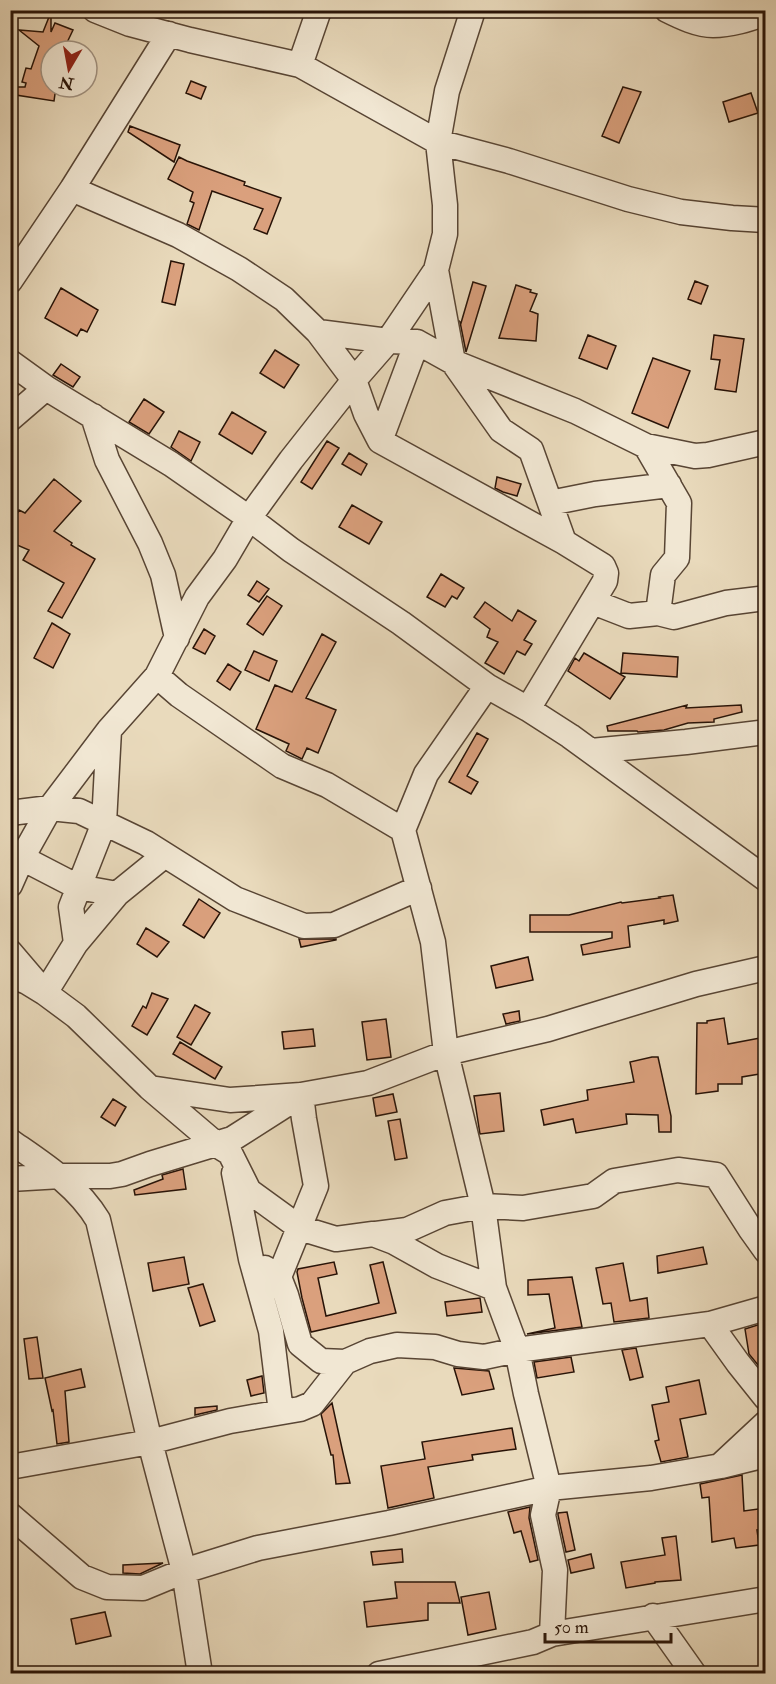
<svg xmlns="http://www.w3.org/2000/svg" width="776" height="1684" viewBox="0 0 776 1684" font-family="'IM FELL Double Pica',serif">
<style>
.building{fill:#daa07d;stroke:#281307;stroke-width:1.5}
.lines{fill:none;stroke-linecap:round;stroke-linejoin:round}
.minor-casing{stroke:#584534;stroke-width:27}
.minor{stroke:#f1e7d3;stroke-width:24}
</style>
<rect width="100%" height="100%" fill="#e9dabc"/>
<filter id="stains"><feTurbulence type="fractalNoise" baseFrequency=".00333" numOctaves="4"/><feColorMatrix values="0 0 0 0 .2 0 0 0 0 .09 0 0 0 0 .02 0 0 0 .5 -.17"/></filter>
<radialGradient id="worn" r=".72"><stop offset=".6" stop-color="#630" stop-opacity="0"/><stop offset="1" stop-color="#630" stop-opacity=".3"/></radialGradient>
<!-- building -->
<path class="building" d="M49,17H51V32L55,23L73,30L63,51H51V87H56L54,101L16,95L17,87H25L26,83L22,82L26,68L31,69L39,46L19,30L43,32Z
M191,81L206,87L201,99L186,93Z
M623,87L641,92L619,143L602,136Z
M751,93L758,113L729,122L723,102Z
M130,126L180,145L174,162L128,132Z
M179,157L187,161L245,182L244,185L281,198L267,234L254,229L263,209L212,191L199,230L187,224L194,203L190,201L193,192L168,179Z
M171,261L184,264L175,305L162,302Z
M695,281L708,286L701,304L688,299Z
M473,282L486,286L466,352L460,322L461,323Z
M516,285L531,290L530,292L537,294L530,311L538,314L536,341L499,338Z
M61,288L98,310L87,332L81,329L77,336L45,318Z
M588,335L616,346L607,369L579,358Z
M714,335L744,339L736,392L715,389L720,360L711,359Z
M275,350L299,365L284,388L260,373Z
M653,358L690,371L668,428L632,413Z
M61,364L80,377L73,387L53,375Z
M144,399L164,412L149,434L129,422Z
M232,412L266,432L252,454L219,434Z
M179,431L200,442L191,461L171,447Z
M327,441L339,448L312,489L301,482Z
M349,453L367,464L361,475L342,464Z
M497,477L521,484L517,496L503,492L495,488Z
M54,479L81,501L54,531L72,543L71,545L95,559L62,618L48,611L64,583L23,560L29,550L10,542V528L19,510L25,513Z
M352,505L382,522L369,544L339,527Z
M441,574L464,588L457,599L452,596L445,607L427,597Z
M257,581L269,589L259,602L248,595Z
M267,596L282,606L263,635L247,624Z
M485,602L512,621L518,610L536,621L524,640L532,644L525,655L517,651L504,674L485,663L498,642L487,637L490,629L474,617Z
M52,623L70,634L53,668L34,658Z
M204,629L215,636L205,654L193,648Z
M322,634L336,642L306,698L336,710L318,753L307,748L302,759L286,751L289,744L256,729L275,685L292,692Z
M254,651L277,661L269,681L245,670Z
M584,653L625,677L610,699L568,671L575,658L579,661Z
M623,653L678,657L677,677L621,673Z
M228,664L241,672L230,690L217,681Z
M687,705L686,708L741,705L742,712L714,719V722L688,723L664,730L638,732L637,731H608L607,726Z
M477,733L488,739L467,776L478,782L471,794L449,782Z
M673,895L678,921L664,924V920L628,926L630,947L583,955L581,945L612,938V932H530V915H569L621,902L622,903L660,898L659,897Z
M199,899L220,913L204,938L183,925Z
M146,928L169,942L157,957L137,944Z
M299,939H336V940L301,947Z
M528,957L533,980L496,988L491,966Z
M152,993L168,999L147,1035L132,1026L143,1006L146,1008Z
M195,1005L210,1013L191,1045L177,1037Z
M519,1011L520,1021L506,1024L503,1014Z
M724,1018L728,1044L765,1037V1073L742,1077V1084H718V1091L696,1094L697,1023H707V1021Z
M386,1019L391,1057L367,1060L362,1022Z
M313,1029L315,1046L284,1049L282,1032Z
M180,1042L222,1067L215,1079L173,1054Z
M652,1057H658L671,1116V1132H659L658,1115L626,1114L627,1124L576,1133L573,1119L544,1125L541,1110L588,1100L587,1090L634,1082L630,1062Z
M500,1093L504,1131L480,1134L474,1096Z
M393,1094L397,1112L376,1116L373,1098Z
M113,1099L126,1107L115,1126L101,1117Z
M400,1119L407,1158L395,1160L388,1121Z
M183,1169L186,1189L135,1195L134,1190L163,1179L162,1175Z
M703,1247L707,1264L658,1273L657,1256Z
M184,1257L189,1284L153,1291L148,1263Z
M334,1262L337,1274L318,1278L326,1316L379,1303L370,1265L383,1262L396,1313L311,1332L302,1298L297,1272L298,1269Z
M623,1263L630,1301L647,1298L649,1318L614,1322L611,1303L603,1304L596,1268Z
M572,1277L582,1327L527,1334L555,1328L549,1294L528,1295V1280Z
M203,1284L215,1321L200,1326L188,1288Z
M480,1298L482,1312L447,1316L445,1302Z
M764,1323L765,1334V1364L758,1365L749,1354L745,1329Z
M37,1337L43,1378L29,1379L24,1339Z
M636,1348L643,1377L630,1380L622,1350Z
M571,1357L574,1372L537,1378L534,1362Z
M454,1368L489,1371L494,1389L462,1395Z
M81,1369L85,1387L65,1391L69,1442L57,1444L53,1410L52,1411L45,1378Z
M262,1376L264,1393L251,1396L247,1380Z
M699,1380L706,1414L680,1419L688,1457L661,1462L655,1441L659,1440L652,1405L669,1402L666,1387Z
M332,1403L343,1453L350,1483L336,1484L333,1455H331L321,1414Z
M217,1406V1410L195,1415V1408Z
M512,1428L516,1449L472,1455L473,1460L428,1467L434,1498L388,1508L381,1466L425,1459L422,1442Z
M742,1475L744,1511L765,1508V1529L757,1530L759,1545L736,1548L734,1538L712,1542L709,1497L702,1498L700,1484Z
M530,1507L529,1518L538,1560L530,1562L521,1531L514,1533L508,1512Z
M567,1512L575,1550L566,1552L558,1515V1513Z
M676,1536L681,1580L655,1582V1583L626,1588L621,1562L665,1555L662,1538Z
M402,1549L403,1562L373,1565L371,1552Z
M591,1554L594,1568L571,1573L568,1560Z
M163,1563L140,1574L123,1573V1565Z
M395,1582H455L460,1603H428V1620L367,1627L364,1602L397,1598Z
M489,1592L496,1629L468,1635L461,1597Z
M105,1612L111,1636L76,1644L71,1619Z"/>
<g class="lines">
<!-- minor casing -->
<g class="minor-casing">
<path id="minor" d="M95,10L130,24L190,40L300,65L438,142L509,161L628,199L681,212L732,218L766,220
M667,10C681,17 698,25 713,25C731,25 749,19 766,13
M300,65L319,10
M72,189L178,235L239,269L284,299L318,332L354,380L366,414L380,441L564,542L603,566L606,573L605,581L528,709
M436,270L453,362L501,430L531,450L564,542
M10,281L72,189L169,34
M318,332L388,341L417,342L453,362L575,411L646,446L695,456L708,455L766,442
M10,362L46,388L171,464L249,518L291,550L401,623L487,686L528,709L570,736L766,879
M93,416L107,460L150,543L163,575L177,638
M10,419L46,388
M380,441L417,342
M646,446L679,503L677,558L663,575L658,613
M550,503L595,494L669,485
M593,602L629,616L658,613L674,617L726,603L766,598
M157,676L179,695L282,766L327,785L403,830
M487,686L426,774L403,830L433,942L446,1053L483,1206L494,1288L517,1350L526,1394L549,1488L543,1515L555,1570L552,1634
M591,751L686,742L766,732
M10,813L50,808L79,811L146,843L235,899L304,926L334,925L419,888
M10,856L22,858L78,887L117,894
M10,885L22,858L50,808L109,730L157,676L197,597L225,559L249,518L291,460L354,380L388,341L436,270L445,234V205L438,142L447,91L473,10
M76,943L71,907L104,823L109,730
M10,952L45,993L76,943L117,894L165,855
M10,975L27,982L45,993L76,1016L150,1088L217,1145L230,1153L249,1191L300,1228L336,1239L373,1234L394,1242L437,1266L494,1288
M150,1088L230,1100L301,1095L368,1083L446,1053L548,1029L696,984L766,968
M10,1141C43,1164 77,1185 98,1220L150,1442L184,1571L200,1674
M234,1173L251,1259L271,1331L281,1412
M10,1179L61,1176H110L122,1174L150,1164L232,1139L301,1095L304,1119L316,1186L279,1277
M376,1234L407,1230L445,1213L483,1206L523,1208L593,1196L614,1181L678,1170L716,1175L751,1230L766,1251
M265,1268L279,1277L286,1295L300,1344L321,1361L345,1362
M710,1324L738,1363L766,1398
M722,1464L766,1423
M10,1467L150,1442L230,1421L300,1409L312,1404L345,1362L370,1351L397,1345L435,1347L458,1354L484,1357L517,1350L710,1324L766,1308
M10,1515L82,1577L107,1587L143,1588L184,1571L258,1548L389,1523L549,1488L651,1478L721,1466L766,1455
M653,1616L694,1674
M379,1674L533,1642L552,1634L766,1599"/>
</g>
<!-- minor -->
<use href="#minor" class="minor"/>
</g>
<!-- margin -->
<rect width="776" height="1684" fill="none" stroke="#e9dabc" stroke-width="36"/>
<rect x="12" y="12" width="752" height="1660" fill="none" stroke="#281307" stroke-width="3"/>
<rect x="18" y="18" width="740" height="1648" fill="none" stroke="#281307" stroke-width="1.5"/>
<!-- north arrow -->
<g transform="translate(69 69) rotate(190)"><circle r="28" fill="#f1e7d3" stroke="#a19281" stroke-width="1.5"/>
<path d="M0-4.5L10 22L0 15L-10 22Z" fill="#8f2418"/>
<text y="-9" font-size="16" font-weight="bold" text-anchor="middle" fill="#281307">N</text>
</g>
<!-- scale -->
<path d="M545 1633v9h126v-9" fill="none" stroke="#281307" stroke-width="3"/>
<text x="554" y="1633" font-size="18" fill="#281307" stroke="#f1e7d3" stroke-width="4.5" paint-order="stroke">50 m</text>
<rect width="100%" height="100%" filter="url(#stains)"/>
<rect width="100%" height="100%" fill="url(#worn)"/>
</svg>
